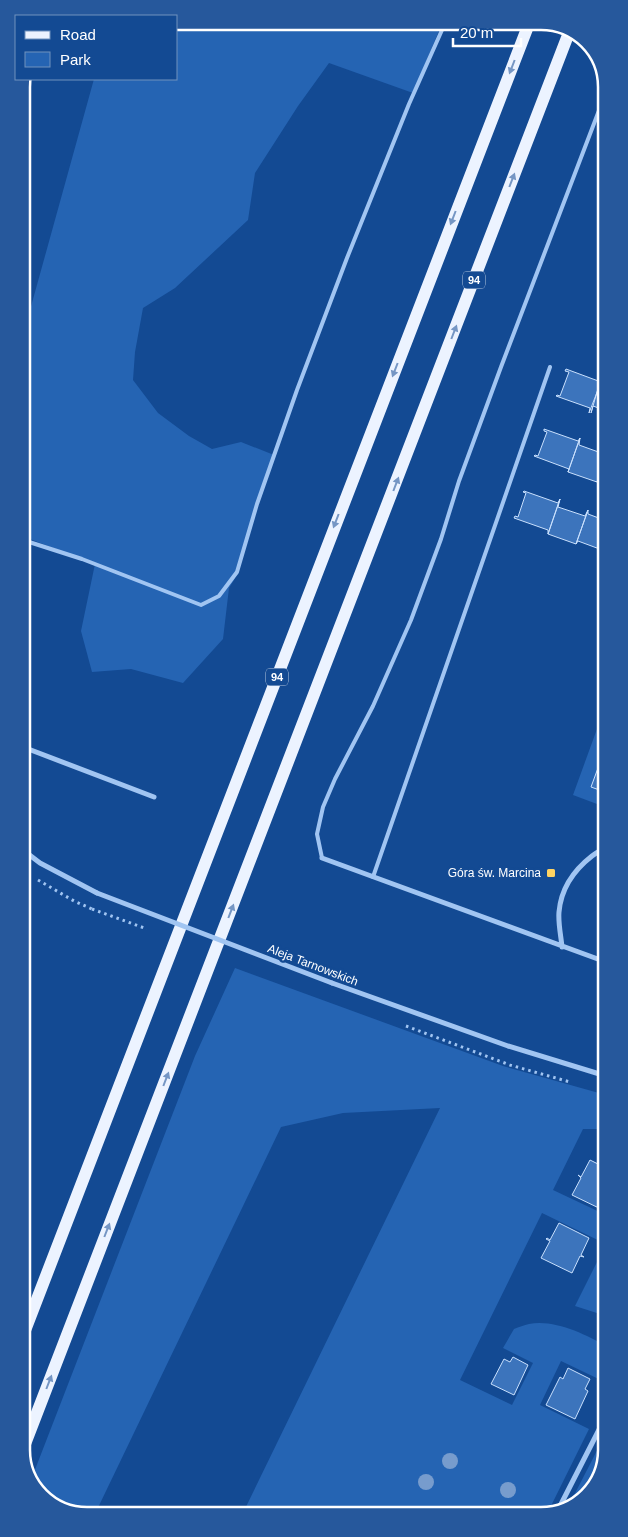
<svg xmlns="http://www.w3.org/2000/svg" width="628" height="1537" viewBox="0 0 628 1537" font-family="Helvetica,sans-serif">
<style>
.green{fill:#2564b3}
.building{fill:#3c74bc;stroke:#c9e0fd}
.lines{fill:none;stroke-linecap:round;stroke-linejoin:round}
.path{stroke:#a1c5f2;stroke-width:3;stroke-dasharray:2.5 4;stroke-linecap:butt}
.lane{stroke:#a1c5f2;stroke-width:4}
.street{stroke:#a1c5f2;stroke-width:5}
.primary{stroke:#ecf3ff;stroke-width:12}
.path-bridge{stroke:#a1c5f2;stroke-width:3;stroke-dasharray:2.5 4;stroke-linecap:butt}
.street-bridge{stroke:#a1c5f2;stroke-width:5}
.tree{fill:#779ccd}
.oneway{fill:#7596c4}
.poi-dot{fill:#ffd362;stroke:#134a93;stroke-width:2}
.labels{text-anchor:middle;stroke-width:5;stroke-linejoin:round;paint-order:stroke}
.shield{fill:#134a93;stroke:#b8c9df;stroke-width:1}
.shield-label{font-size:11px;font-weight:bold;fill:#fff}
.poi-label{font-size:12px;fill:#fff;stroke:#134a93;text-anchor:end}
.street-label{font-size:12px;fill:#fff;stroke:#134a93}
.rim{fill:none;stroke:#fff;stroke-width:2.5}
</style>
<rect width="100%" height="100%" fill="#134a93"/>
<!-- green -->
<path class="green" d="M176,21H443L413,93L329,63L298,106L255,173L248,220L175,288L143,308L135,352L133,380L158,413L189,436L212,449L241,442L274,455L234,580L229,588L223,639L183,683L131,669L92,672L81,631L95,564L22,536V339L94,79H176Z
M605,707V807L573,795Z
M235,968L503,1066L606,1095V1129H583L553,1190L606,1215V1309L603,1315L575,1306L606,1244L542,1213L460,1380L512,1405L533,1363L503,1348L514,1329C519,1327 524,1325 529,1324C554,1319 585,1334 606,1346L607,1383L561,1361L540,1405L589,1429L548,1512L242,1515L440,1108L343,1113L281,1127L94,1516H82L47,1502L31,1480L195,1056Z
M607,1431V1450L593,1490L567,1509Z"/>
<!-- building -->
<path class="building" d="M566,369L601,382L589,413L590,408L556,396L557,395L560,396L569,372L565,371Z
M601,378L604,379V410L593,406L591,413Z
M544,429L578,441L580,438L568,472L569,469L534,456L535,455L538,456L547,432L544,431Z
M580,438L579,445L604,454V461L597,482L568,472Z
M604,461V482L598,479L597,482Z
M524,491L558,503L560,499L548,534V530L514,518L515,516L518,517L526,493L523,492Z
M560,499L558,507L585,516L588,510L576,544L548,534Z
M588,510V514L604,520L605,551L578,541L576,544Z
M605,749V792L591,787Z
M590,1160L606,1168V1203L603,1210L572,1195L581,1178L578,1175L581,1177Z
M559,1223L589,1238L581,1255L584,1257L580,1256L572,1273L541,1258L550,1241L546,1239L547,1238L550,1240Z
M513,1357L528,1365L514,1395L491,1384L504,1359L510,1362Z
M568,1368L590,1379L585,1389L588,1391L575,1419L546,1405L560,1377L563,1379Z"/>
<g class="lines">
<!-- path -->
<path class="path" d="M38,880L74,901L92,909
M406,1026L510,1065L570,1082"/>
<!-- lane -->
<path class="lane" d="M22,541H26L82,559L201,605L219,596L237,572L257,504L297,390L347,258L409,104L446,21
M322,858L317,834L323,807L335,779L373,706L411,620L441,539L459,481L501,367L603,100
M373,877L550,367"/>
<!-- street -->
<path class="street" d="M23,747L154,797
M23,850L40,863L97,893
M322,858L606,962
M562,947C561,936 558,923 559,912C561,889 574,870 592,856C596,853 600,850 605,849
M332,983L508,1046L606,1076
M557,1512L607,1414"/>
<!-- primary -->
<path class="primary" d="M24,1333L530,21
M25,1444L570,30"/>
<!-- path-bridge -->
<path class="path-bridge" d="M92,909L147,929"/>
<!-- street-bridge -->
<path class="street-bridge" d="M97,893L332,983"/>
</g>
<!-- trees -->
<g class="tree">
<circle cx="450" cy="1461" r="8"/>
<circle cx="426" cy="1482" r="8"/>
<circle cx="508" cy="1490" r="8"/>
</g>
<!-- one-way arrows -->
<defs><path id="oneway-solid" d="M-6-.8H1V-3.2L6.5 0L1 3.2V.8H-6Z" transform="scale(1.25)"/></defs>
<g class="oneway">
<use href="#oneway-solid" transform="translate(512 67) rotate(111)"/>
<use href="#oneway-solid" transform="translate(512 180) rotate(-69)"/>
<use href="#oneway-solid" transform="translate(453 218) rotate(111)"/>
<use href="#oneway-solid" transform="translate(454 332) rotate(-69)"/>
<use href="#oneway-solid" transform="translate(395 370) rotate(111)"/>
<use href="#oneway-solid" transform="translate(396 484) rotate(-69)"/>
<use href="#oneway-solid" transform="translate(336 521) rotate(111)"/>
<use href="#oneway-solid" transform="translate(231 911) rotate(-69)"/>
<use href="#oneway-solid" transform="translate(166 1079) rotate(-69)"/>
<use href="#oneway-solid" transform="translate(107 1230) rotate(-69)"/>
<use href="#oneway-solid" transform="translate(49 1382) rotate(-69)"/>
</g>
<!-- markers -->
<rect class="poi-dot" x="546" y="868" width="10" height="10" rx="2.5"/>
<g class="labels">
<!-- shield labels -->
<g class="shield">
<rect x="463" y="271.5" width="22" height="17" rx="4"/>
<rect x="266" y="668.5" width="22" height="17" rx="4"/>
</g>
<g class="shield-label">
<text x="474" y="284">94</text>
<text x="277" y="681">94</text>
</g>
<!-- poi labels -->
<g class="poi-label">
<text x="541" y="877">Góra św. Marcina</text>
</g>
<!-- street labels -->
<g class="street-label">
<text transform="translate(313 965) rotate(21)" y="4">Aleja Tarnowskich</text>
</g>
</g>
<!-- crop -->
<path d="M0 0H628V1537H0ZM87 30H541A57 57 0 0 1 598 87V1450A57 57 0 0 1 541 1507H87A57 57 0 0 1 30 1450V87A57 57 0 0 1 87 30Z" fill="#26589c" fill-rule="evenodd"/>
<path class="rim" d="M87 30H541A57 57 0 0 1 598 87V1450A57 57 0 0 1 541 1507H87A57 57 0 0 1 30 1450V87A57 57 0 0 1 87 30Z"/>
<!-- legend -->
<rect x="15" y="15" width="162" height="65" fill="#134a93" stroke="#7192be"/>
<rect x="25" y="31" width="25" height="8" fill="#ecf3ff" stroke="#7192be"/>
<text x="60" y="40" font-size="15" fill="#ffffff">Road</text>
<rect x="25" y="52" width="25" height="15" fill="#2564b3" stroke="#7192be"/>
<text x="60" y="65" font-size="15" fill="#ffffff">Park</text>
<!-- scale -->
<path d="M453 38v8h68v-8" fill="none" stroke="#ffffff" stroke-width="2.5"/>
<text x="460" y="38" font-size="15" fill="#ffffff" stroke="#134a93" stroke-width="4" paint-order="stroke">20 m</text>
</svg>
